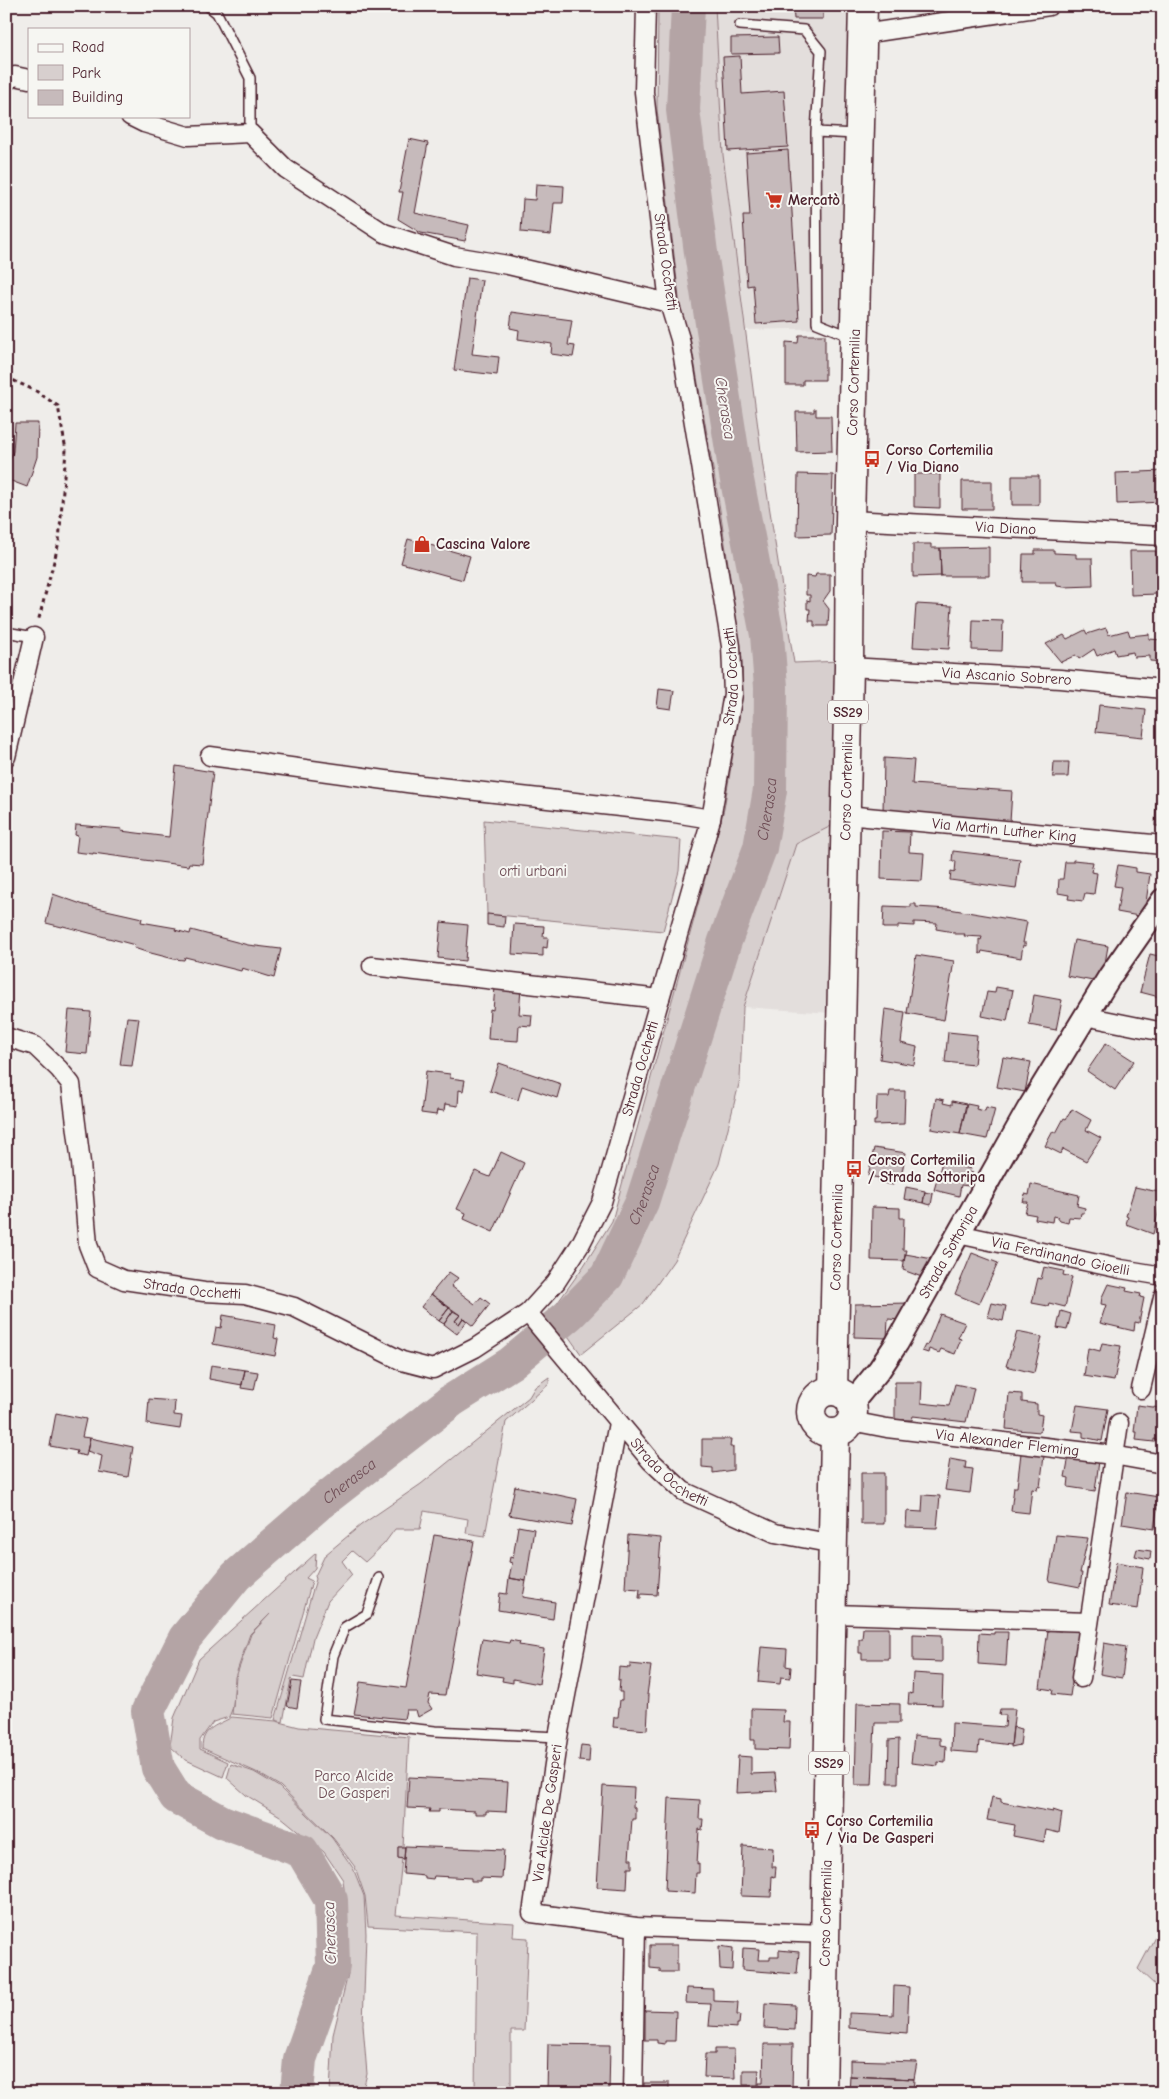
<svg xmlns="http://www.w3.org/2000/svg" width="1169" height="2099" viewBox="0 0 1169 2099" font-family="'Comic Neue',sans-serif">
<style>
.built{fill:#e3dedc}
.green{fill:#d7cfce;stroke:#90777c}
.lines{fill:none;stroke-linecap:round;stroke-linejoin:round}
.stream{stroke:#8a6f74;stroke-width:5.5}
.river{stroke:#b4a4a5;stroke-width:34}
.building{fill:#c6babb;stroke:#4a1f2b}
.service-casing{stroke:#4a1f2b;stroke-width:12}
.minor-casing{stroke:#4a1f2b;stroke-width:21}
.tertiary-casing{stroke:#4a1f2b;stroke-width:26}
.primary-casing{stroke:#4a1f2b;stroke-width:31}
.path{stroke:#4a1f2b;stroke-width:3;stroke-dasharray:4 4;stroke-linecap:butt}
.service{stroke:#f6f6f2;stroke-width:9}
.minor{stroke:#f6f6f2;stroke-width:18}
.tertiary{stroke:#f6f6f2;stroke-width:22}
.primary{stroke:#f6f6f2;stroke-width:28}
.labels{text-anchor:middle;stroke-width:4;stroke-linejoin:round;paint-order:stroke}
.shield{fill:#f6f6f2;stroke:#7e6067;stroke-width:1}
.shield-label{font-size:14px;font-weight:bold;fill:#4a1f2b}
.poi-label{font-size:15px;font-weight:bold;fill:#4a1f2b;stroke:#f6f6f2;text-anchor:start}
.street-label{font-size:15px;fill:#4a1f2b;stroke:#f6f6f2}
.park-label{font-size:15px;fill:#6d4b54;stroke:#f6f6f2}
.water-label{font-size:16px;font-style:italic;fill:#6f4e56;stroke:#f6f6f2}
</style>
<rect width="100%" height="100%" fill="#efedea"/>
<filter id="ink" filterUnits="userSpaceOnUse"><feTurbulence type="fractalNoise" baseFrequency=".02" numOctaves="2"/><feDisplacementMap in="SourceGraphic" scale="10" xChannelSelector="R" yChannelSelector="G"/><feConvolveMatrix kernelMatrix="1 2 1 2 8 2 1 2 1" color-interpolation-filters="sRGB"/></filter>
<g filter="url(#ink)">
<!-- built -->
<path class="built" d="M715,6H850L845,328L746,330L723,155Z
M837,823L832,1013L743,1007L796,844Z"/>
<!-- green -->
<path class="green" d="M658,6H715L723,155L763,467L794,663L841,661L837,823L796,844L743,1007L740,1080L719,1164L674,1260L643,1304L581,1354L551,1312L583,1267L612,1221L724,809L743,694L742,658L719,503L690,337L681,315L657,109Z
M484,820L681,840L679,871L663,931L487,914Z
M549,1377V1384L506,1422L485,1536L466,1533L468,1519L424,1511L420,1529H395L384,1544L365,1562L352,1551L342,1561L352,1575L328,1601L313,1638L304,1679L293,1677L291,1679L283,1722L275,1720L316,1579L315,1576L325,1555L361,1525L421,1484L529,1397L535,1387Z
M316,1553L315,1568L306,1578L312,1581L273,1718L232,1714L236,1677L251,1634L270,1614L250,1634L235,1677L233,1707L229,1717L213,1722L200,1740V1749L228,1762L223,1777L184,1759L170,1746L174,1718L199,1659Z
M232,1717L276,1721L299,1727L409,1737L403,1847H398V1858L402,1859L396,1915L514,1923L513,1937L528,1938L524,2031H511V2093H475L477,1932L368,1926L365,1896L355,1867L333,1838L280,1786L256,1772L202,1748C202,1727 219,1725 232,1717Z
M231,1764L254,1772L279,1787L332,1838L353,1868L364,1896L366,1934L363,2025L367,2074L362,2093H330L333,2035L348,1974L347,1915L343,1880L324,1852L280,1816L246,1795L227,1778Z
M1163,1922V1989L1157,1987L1138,1969Z"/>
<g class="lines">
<!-- stream -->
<path class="stream" d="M688,10L695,6
M251,2093H273"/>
<!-- river -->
<path class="river" id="s1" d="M297,2093L300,2059L333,1966L331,1900L302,1851L222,1822L176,1797L158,1768L148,1711L185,1638L236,1576L320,1503L451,1401L511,1363L570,1314L607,1276L642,1202L725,941L760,848L770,790L771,687L767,635L736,475L701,253L683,110L688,6"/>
</g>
<!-- building -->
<path class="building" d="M793,6H823V19H794Z
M778,37L779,53L731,54V38Z
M740,56L742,94L784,91L788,147L728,151L723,57Z
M409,139L428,143L415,213L469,225L465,241L421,233L398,219L403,192H399Z
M788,150L799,321L756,324L753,285L747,286L743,216H750L746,153Z
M536,184L564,186L563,203H554L551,235L521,232L523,199L535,200Z
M467,278L482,280L472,354L499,357L497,375L454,370Z
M512,312L572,320L568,345L575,346L573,357L551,354L552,344L518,339L519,330L510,328Z
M799,335H825V380H803V385H786V342L798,343Z
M814,409H816V416H831L832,451L797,452L796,412H814Z
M15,423H38L37,457L27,487L6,479V473L13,451Z
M1163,471V502L1117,504L1116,473Z
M798,474L833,475L831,535L797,536Z
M914,474H940V508L914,507Z
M1012,476H1039V505H1012Z
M962,481H992V509H962Z
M408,539L470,556L463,580L401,563Z
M913,544H931V548H940L941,576L913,577Z
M989,547V576H941L940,548Z
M1035,550H1054V553L1076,554V558H1092L1093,586L1064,587L1057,586L1056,582H1022L1023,554H1035Z
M1130,551H1156L1157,594L1131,595Z
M816,574H830V591L823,601L829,609L828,626H814V621H809L810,609H807V600L810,601V595H806V576L815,577Z
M916,604L952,606L949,649L913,647Z
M973,620L1003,621L1002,651L972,650Z
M1106,628L1109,635L1128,630L1130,636L1149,634V639L1163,640V662L1150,661V656L1134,657L1133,652L1116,655L1114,649L1097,656L1094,649L1079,659L1076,655L1061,662L1046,644L1064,635L1067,639L1085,630L1087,634Z
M659,689L674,691L671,709L657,707Z
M1099,705L1146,710L1143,737L1096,732Z
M884,758L914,760L912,784L1012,791L1010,822L883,812Z
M1054,762H1069L1068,777H1053Z
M176,766L213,772L202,864L189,863L188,866L93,853V854L76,852L78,836L75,835L76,825L122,829L121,831L169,837Z
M1157,785H1163V826H1155Z
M882,831L910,832L909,852L924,853L922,881L881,879Z
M953,851L1020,859L1016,889L950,880L951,871L955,872L956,861H952Z
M1073,860L1093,862L1091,872L1097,873L1094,894L1085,893L1083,901L1068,899L1069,895L1058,893L1059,879H1063L1065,862H1073Z
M1118,865L1136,868V872L1150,874L1144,917L1117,912L1121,887L1114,886Z
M53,894L84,905L142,918L141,922L176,928L175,930L190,934L191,930L248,945L281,949L274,978L242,968L241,971L185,957L184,960L174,959L143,951L134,948L135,945L63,926L62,927L46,923Z
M911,904H916V907L949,909L1027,922L1023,943H1026V946L1023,945L1021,958L982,951L981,954L979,953V939L981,940L982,937L964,936L965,934H954V932L936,929L937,923L914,922V926L898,925V928H883L884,906L911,907Z
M487,914L505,916L504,927L487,925Z
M441,922L468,925L465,961L438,958Z
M514,924L544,926L543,937H548L547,948L543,947V956L512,954Z
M1074,940L1108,946L1103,975L1098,982L1067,976Z
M1150,954L1163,957V998L1140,992Z
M916,955L954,961L944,1020L907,1013Z
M495,987L521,989L519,1014L532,1015L531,1026L519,1025L518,1041L488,1039L490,1009L493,1010Z
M996,987L1013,990L1007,1021L982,1016L987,992L995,993Z
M1034,995L1062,1000L1056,1030L1029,1025Z
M885,1009L905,1012L901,1043L917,1047L914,1065L880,1059Z
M69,1010L91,1012L87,1054L65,1052Z
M127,1017L139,1018L132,1066L120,1065Z
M948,1032L977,1035L974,1065L945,1062Z
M1106,1043L1134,1061L1115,1090L1087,1071Z
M1003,1057L1031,1062L1025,1092L997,1087Z
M499,1063L561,1084L557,1098L522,1086L518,1100L490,1091Z
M426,1071L450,1074V1078L465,1080L463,1091L459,1090L458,1106L445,1104L444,1111L437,1110L436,1115L421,1113Z
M890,1091H905L904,1124L874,1125V1121H876L877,1097H889Z
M936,1098L944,1100L943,1103L952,1105V1101L966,1104L960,1134L931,1129Z
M967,1104L977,1106L976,1109L985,1111L986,1107L995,1109L987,1139L960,1134Z
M1072,1109L1091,1120L1086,1130L1101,1138L1086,1161L1063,1149L1061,1154L1045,1146L1053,1131L1056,1133L1064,1118L1066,1119Z
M874,1148L906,1153L900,1181L894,1180L893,1185L878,1182L879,1178L868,1176Z
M501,1152L524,1163L493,1232L464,1219L466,1213L457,1209L475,1171L490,1177Z
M942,1162L971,1169L970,1172L973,1173L969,1186L961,1185L959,1196L934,1190Z
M1031,1184L1079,1195L1077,1206L1085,1208L1084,1213H1081L1080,1218L1069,1217L1068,1223L1060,1221L1057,1217L1053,1216L1052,1222L1035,1219L1036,1215L1025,1213L1028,1202H1023L1025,1194L1029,1195Z
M906,1187L925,1191L923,1203L904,1199Z
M1135,1187L1163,1193L1153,1234L1126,1224L1128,1217L1126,1216Z
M925,1192L933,1194L931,1205L923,1203Z
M872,1207L900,1208V1218H904L903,1250H907L904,1261L871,1260Z
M972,1253L998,1263L979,1304L955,1294Z
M905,1254L911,1255L938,1260L927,1279L903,1270Z
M1044,1267L1064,1271L1063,1275L1072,1277L1065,1307L1049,1303L1048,1306L1032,1303L1038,1278L1041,1279Z
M449,1272L458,1278L451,1286L475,1304L481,1297L490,1304L473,1326L463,1318L459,1324L455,1321L460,1315L431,1294Z
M1108,1284L1127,1288L1126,1291L1141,1294L1140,1297L1144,1298L1139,1323L1135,1322L1134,1331L1100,1323L1106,1305L1101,1304L1102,1297Z
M431,1294L449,1308L439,1321L421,1307Z
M911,1303L901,1320L888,1319L887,1338L854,1337L855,1304Z
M992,1303L1006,1306L1003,1321L988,1317Z
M449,1308L453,1311L444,1324L439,1321Z
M453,1311L460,1315L455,1321L459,1324L463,1318L467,1321L457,1334L444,1324Z
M1061,1311L1071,1314L1067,1330L1057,1328Z
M940,1314L965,1323L958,1338L961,1339L955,1354L941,1349L939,1353L929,1349L928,1353L922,1351L925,1345L927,1346Z
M223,1315L276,1325L274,1338L278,1339L275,1356L213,1344L216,1327L221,1328Z
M1017,1332L1042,1337L1034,1373L1006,1366Z
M1102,1343L1121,1346L1114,1381L1084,1376L1088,1348L1100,1351Z
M211,1365L245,1370L242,1385L209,1379Z
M245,1370L258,1372L254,1390L241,1388Z
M895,1382H922L921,1403L949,1406L955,1384L974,1388L966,1422L913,1416L912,1420H895Z
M1009,1393L1022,1394V1402L1037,1404V1414L1042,1415L1040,1432L1006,1429Z
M149,1399L175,1401L174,1415L182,1416L180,1429L147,1424Z
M1077,1405L1108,1409L1102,1441L1083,1437V1432L1072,1431Z
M1137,1405L1161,1408L1160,1415L1163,1416V1441L1154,1439V1442L1136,1440L1137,1432H1134Z
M56,1413L86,1419L82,1437L90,1438L86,1456L76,1454L77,1451L50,1446Z
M90,1438L133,1447L128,1477L99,1472L102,1456L87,1451Z
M702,1439H731L730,1447H733V1470L713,1473V1468L702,1467Z
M1021,1453L1044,1456L1040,1487L1038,1486L1037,1490L1032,1489L1029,1513L1011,1511L1014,1487H1017Z
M1069,1456L1099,1461L1095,1491L1068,1487L1069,1478L1065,1477Z
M950,1459L966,1462L965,1468L973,1469L970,1493L945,1490Z
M861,1473H884V1524H861Z
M515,1486L577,1499L572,1526L509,1515Z
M1127,1492L1159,1497L1154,1529L1122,1524Z
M923,1495L940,1496L937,1528L906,1527L907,1511L922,1512Z
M518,1526L534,1529L526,1581L509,1578L512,1563L509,1562L510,1557L513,1558Z
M434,1535L474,1541L445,1695L430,1694L428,1703L432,1709L418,1717L416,1710H406L404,1719L354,1714L360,1682L406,1688Z
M628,1535L661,1538L657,1595L641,1594V1598H639L640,1589L625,1588Z
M1056,1535L1088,1538L1080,1573H1082L1080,1587L1049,1581Z
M1137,1549L1151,1551L1150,1559L1135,1556Z
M1116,1562L1143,1567L1138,1609L1109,1605Z
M509,1578L526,1581L523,1597L555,1602L553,1619L498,1610L500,1593L507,1594Z
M1062,1627L1080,1629L1070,1696L1052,1694L1053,1690L1040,1688L1048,1630L1061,1631Z
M863,1628H889V1659H862V1653H859V1639H862Z
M994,1632H1008L1006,1666L978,1664L979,1633L994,1634Z
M913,1634L942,1635V1662L913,1661Z
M482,1639L509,1643L510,1640L520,1642L519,1645L544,1649L539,1684L513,1679V1683L502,1681L503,1677L476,1673Z
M1104,1643L1126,1647L1122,1678L1100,1674Z
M761,1647L787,1649L786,1666L791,1667L790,1678L781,1677L780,1684L758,1682Z
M630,1664L651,1666L647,1695H649L647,1730L613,1727L614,1717H618L620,1700H622V1692H619L620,1680H618L619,1667L630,1668Z
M913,1673L943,1675L942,1705L908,1704L909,1693L912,1694Z
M292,1681L301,1682L297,1708L287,1706Z
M857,1703L900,1704V1723H875L872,1785H855Z
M751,1709L784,1710L783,1722H790L789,1750L755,1749V1740H751Z
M1000,1709H1015L1011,1745L979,1741L978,1753L951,1751L952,1723L1005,1727L1006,1715H999Z
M1013,1727L1022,1729L1020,1745L1011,1747Z
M914,1736L940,1738V1745L946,1746L945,1763L938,1762V1766L911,1763Z
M899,1739L898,1783H888L889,1740Z
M581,1745L590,1746L589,1762L579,1761Z
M738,1756L751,1757V1774L775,1773L777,1791L736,1793Z
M409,1777L508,1782L506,1812L486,1811V1814H475V1811L439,1809V1812H429L430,1809L407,1808Z
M603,1786L634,1788L633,1807L635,1808V1819H632L629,1859H632V1868H628L627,1889L597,1887Z
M992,1797L1001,1799V1802L1053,1812V1810L1062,1813L1059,1833L1046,1830L1044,1842L1013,1836L1015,1825L987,1820Z
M669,1798L700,1800L699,1819H703L702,1830L699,1829L697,1864L699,1863V1873H696L695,1893L665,1891Z
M405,1846L504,1850L502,1879L480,1878V1881H471V1878L434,1876L433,1879L425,1878V1876L403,1874Z
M743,1846L773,1848L772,1867H776L775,1877L772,1876L771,1897L741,1896Z
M398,1847H405L404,1859L398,1858Z
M650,1945H677V1972H660V1969L650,1968Z
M719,1946L733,1948L732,1970L720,1969Z
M743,1948L759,1949L758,1960H770V1957H779V1950L799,1952L797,1974L742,1970Z
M894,1986L909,1987L907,2033L849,2028V2013L893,2015Z
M687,1988L713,1989V2001L738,2002L737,2015H740L739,2024H737V2028L709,2026L711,2004L686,2003Z
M765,2003L795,2005L794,2030L764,2028Z
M645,2010L676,2011L675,2041H665V2044L657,2043V2040H645Z
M548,2044L610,2045L609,2093H547Z
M764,2044H793L792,2090L759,2088V2083H763Z
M715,2049H734L735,2078L704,2077L705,2054H715Z
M850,2060L917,2062L914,2079L850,2076Z
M743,2070H759L758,2085H743Z
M850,2076L914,2079L913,2093H849Z
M644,2083H669V2093H644Z
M763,2088L792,2090V2093H763Z"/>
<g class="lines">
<!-- service casing -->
<g class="service-casing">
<path id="service" d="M208,6L217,13L250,78V133
M740,25L804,30L821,51L816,132
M852,337L817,323L816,132L856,134
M6,632L34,637
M379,1578L367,1614L345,1627L333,1656L324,1719L435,1731L558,1737"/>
</g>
<!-- minor casing -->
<g class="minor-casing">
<g id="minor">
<path d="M863,34L1049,6"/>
<path d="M6,81L15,76L29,79"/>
<path d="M130,116L144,123L188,136L250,133L286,169L384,233L454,256L508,265L669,303"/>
<path id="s2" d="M850,520L1163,536"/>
<path id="s3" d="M849,667L1060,679L1163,689"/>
<path d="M210,756L422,785L674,813L711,819"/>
<path d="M6,757L34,637"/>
<path id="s4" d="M846,815L1163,845"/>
<path d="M372,966L660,999"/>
<path d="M1085,1016L1163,1032"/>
<path id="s5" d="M6,1037L35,1046L59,1069L71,1084L81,1163L88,1245L97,1268L124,1280L204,1292L245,1294L294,1307L402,1361L433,1369L475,1348L528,1313L556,1282L580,1245L602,1202L711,819L733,694L731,646L680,339L669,303L644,92L646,6"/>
<path id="s6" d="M958,1234L1121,1269L1163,1276"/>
<path id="s7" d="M528,1313L651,1461L683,1491L775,1533L834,1544"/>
<path d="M1141,1389L1163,1297"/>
<path id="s8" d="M851,1421L887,1428L1113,1455L1163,1464"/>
<path d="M618,1423L558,1737L532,1913L636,1927L826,1934"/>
<path d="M833,1614L1089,1622"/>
<path d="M1081,1678L1119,1423"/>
<path d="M633,2093L636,1927"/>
</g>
</g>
<!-- tertiary casing -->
<g class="tertiary-casing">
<g id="tertiary">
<path id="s9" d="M851,1404L879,1370L897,1343L1028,1110L1110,976L1163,900"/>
</g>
</g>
<!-- primary casing -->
<g class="primary-casing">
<g id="primary">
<path id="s10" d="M833,1391L849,667L850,520L863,6"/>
<circle cx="832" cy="1412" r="21"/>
<path id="s11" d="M822,2093L835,1433"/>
</g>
</g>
<!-- path -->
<path class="path" d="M6,377L36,391L58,406L66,450L59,542L38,622"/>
<!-- service -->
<use href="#service" class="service"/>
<!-- minor -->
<use href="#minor" class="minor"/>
<!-- tertiary -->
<use href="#tertiary" class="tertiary"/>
<!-- primary -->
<use href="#primary" class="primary"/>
</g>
</g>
<!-- icons -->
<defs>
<g id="supermarket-bare" transform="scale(1.35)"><path d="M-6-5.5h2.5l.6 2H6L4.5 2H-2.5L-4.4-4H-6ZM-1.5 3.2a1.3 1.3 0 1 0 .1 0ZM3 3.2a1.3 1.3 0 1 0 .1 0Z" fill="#c8321e" stroke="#f6f6f2" stroke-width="2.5" paint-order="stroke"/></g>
<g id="bus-bare" transform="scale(1.35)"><path d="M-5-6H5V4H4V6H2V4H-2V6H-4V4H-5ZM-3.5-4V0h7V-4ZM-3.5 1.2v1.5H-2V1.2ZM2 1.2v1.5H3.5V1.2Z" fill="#c8321e" stroke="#f6f6f2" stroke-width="2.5" paint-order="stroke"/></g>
<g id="shop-bare" transform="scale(1.35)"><path d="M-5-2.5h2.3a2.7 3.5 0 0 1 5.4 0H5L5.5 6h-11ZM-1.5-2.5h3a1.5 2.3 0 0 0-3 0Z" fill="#c8321e" stroke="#f6f6f2" stroke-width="2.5" paint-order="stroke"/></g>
</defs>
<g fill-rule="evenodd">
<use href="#supermarket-bare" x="774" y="200"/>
<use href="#bus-bare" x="872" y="459"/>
<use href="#shop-bare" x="422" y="544"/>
<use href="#bus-bare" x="854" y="1169"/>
<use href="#bus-bare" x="812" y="1830"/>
</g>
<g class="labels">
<!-- shield labels -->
<g class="shield">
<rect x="828" y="700.5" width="40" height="23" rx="4"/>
<rect x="809" y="1751.5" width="40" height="23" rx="4"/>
</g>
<g class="shield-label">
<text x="848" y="717">SS29</text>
<text x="829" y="1768">SS29</text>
</g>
<!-- poi labels -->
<g class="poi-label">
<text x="788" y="205">Mercatò</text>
<text x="886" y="455">Corso Cortemilia<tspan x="886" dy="17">/ Via Diano</tspan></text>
<text x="436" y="549">Cascina Valore</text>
<text x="868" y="1165">Corso Cortemilia<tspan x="868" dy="17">/ Strada Sottoripa</tspan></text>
<text x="826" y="1826">Corso Cortemilia<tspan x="826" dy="17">/ Via De Gasperi</tspan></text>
</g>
<!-- street labels -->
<g class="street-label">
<text transform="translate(666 262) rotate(82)" y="5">Strada Occhetti</text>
<text dy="5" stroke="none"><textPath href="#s10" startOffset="1009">Corso Cortemilia</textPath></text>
<text dy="5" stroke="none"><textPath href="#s2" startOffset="156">Via Diano</textPath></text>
<text dy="5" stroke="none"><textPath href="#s5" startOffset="1412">Strada Occhetti</textPath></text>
<text dy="5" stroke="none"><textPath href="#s3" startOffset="158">Via Ascanio Sobrero</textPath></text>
<text dy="5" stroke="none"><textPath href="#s10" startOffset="604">Corso Cortemilia</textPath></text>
<text dy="5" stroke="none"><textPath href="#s4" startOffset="159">Via Martin Luther King</textPath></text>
<text dy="5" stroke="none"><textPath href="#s5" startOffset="1008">Strada Occhetti</textPath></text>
<text dy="5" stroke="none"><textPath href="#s10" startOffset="154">Corso Cortemilia</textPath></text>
<text dy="5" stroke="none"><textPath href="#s9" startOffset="181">Strada Sottoripa</textPath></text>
<text dy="5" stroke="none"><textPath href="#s6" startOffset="105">Via Ferdinando Gioelli</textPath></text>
<text dy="5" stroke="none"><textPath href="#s5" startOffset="368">Strada Occhetti</textPath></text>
<text dy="5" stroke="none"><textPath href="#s8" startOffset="158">Via Alexander Fleming</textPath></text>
<text dy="5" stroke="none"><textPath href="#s7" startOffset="214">Strada Occhetti</textPath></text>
<text transform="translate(547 1813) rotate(-82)" y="5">Via Alcide De Gasperi</text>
<text dy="5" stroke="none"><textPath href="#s11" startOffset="180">Corso Cortemilia</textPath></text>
</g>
<!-- park labels -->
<g class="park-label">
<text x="533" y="876">orti urbani</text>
<text x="354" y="1781">Parco Alcide<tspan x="354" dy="17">De Gasperi</tspan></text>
</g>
<!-- water labels -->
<g class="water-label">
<text transform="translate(726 408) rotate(81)" y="6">Cherasca</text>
<text dy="6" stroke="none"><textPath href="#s1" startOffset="1620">Cherasca</textPath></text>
<text dy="6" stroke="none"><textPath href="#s1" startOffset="1215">Cherasca</textPath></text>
<text dy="6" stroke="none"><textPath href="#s1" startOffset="795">Cherasca</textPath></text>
<text transform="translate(329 1933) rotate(-92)" y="6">Cherasca</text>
</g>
</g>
<!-- margin -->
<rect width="1169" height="2099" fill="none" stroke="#f6f6f2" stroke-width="25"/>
<rect x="12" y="12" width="1144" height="2074" fill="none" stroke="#4a1f2b" stroke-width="2" filter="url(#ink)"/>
<!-- legend -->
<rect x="28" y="28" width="162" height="90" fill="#f6f6f2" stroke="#b1a0a2"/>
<rect x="38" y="44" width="25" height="8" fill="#f6f6f2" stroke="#b1a0a2"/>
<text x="72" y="52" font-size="15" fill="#4a1f2b">Road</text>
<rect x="38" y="65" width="25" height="15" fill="#d7cfce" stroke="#b1a0a2"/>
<text x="72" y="78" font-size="15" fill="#4a1f2b">Park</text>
<rect x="38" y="90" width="25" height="15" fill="#c6babb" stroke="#b1a0a2"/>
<text x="72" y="102" font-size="15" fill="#4a1f2b">Building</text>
</svg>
